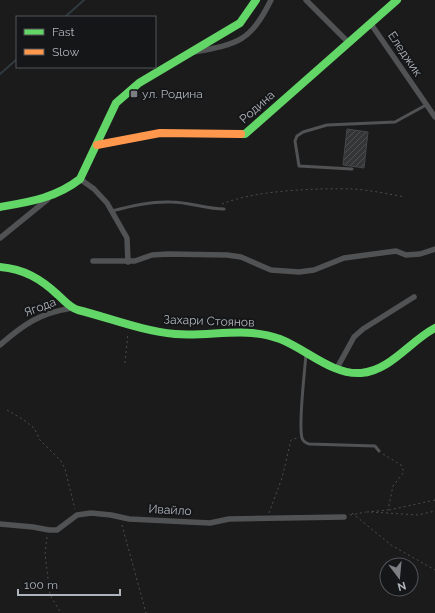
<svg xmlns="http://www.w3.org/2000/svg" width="435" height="613" viewBox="0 0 435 613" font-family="Raleway,sans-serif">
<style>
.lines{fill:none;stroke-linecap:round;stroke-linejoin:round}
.stream{stroke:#313a3f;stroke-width:2}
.building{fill:url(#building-hatch);stroke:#444648}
.path{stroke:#4b4d4f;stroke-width:1;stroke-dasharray:2 3;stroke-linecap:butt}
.lane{stroke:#505254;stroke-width:3}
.street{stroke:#505254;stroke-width:5.5}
.fast{stroke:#63d668;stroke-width:8}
.slow{stroke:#ff974d;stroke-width:8}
.poi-dot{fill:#7b7e83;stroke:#151618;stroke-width:1.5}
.labels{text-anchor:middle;stroke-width:4;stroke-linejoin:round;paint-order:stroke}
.street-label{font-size:12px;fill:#aeb4bb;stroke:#151618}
.poi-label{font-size:12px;fill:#aeb4bb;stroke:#151618;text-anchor:start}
</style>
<defs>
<pattern id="building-hatch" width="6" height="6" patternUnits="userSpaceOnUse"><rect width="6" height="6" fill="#343536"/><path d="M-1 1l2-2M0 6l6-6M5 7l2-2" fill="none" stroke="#4f5051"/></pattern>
</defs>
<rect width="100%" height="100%" fill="#1b1b1c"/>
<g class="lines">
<!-- stream -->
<path class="stream" d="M65,17L84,0
M0,74L17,59"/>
</g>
<!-- building -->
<path class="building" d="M347,129L368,132L364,168L343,165Z"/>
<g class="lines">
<!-- path -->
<path class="path" d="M222,204C256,190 317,188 353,189C370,190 388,194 405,197
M125,363L128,333
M7,410L24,420L34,428L40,440L61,461L65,469L75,509
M389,510L435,500
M367,512L388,510L393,486L404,472L401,465L383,454
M371,512L418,515L435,511
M269,513L282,478L291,440L297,438
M352,513L391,545L435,570
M350,515L366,512
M122,525L146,613
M47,537L45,554L50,595L61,613"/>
<!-- lane -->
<path class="lane" d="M352,169L299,166L295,141L297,136L303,132L327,125L395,122L426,105
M112,211C130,206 152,201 171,202C189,202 206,209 224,209
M306,353C305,371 298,424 302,438C303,442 306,443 309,444L375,446L379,451"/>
<!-- street -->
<path class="street" d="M306,0L348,42
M371,24L435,117
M194,52C238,44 250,42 271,0
M80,179L94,189L107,203L127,238L128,262
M0,238L48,199
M93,261H135L152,255L168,254L227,255L241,257L271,270L299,272L314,270L344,258L396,251L406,255L420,254L435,249
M0,345C24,324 40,313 72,308
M337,368L354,337L363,329L414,297
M0,524L33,527L49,530H57L77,515L91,513L111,515L129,519L210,523L229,519L344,517"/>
<!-- fast -->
<path class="fast" d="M241,134H245L397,0
M0,207C29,202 56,198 80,179L116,103L139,83L240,23L256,0
M0,267C24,269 41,279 58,295C65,301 69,307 78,310C110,318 142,331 175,334C211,337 245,326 280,339C306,349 332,375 361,373C390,371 410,341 435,328"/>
<!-- slow -->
<path class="slow" d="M97,145L160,133L241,134"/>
</g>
<!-- markers -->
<rect class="poi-dot" x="130" y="90" width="8" height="8" rx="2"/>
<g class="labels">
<!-- street labels -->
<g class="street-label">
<text transform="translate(405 54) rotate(56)" y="4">Еледжик</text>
<text transform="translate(257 107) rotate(-42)" y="4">Родина</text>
<text transform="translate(40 307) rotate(-21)" y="4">Ягода</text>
<text transform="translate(209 321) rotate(2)" y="4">Захари Стоянов</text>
<text transform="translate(170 510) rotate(3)" y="4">Ивайло</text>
</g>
<!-- poi labels -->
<g class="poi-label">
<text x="142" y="98">ул. Родина</text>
</g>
</g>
<!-- legend -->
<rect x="16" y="16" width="140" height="52" fill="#151618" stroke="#525559"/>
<rect x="24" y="29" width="20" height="6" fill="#63d668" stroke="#525559"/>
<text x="52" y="36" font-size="12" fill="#aeb4bb">Fast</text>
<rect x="24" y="49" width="20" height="6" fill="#ff974d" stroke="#525559"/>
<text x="52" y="56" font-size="12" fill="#aeb4bb">Slow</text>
<!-- north arrow -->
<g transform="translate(399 577) rotate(164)"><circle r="19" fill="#151618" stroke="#525559"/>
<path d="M0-3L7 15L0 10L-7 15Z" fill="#7b7e83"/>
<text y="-6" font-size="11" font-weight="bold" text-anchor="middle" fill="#aeb4bb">N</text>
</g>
<!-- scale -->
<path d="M18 589v6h102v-6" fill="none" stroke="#aeb4bb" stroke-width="2"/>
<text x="24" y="589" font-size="12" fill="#aeb4bb" stroke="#151618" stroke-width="3" paint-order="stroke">100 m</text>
</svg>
